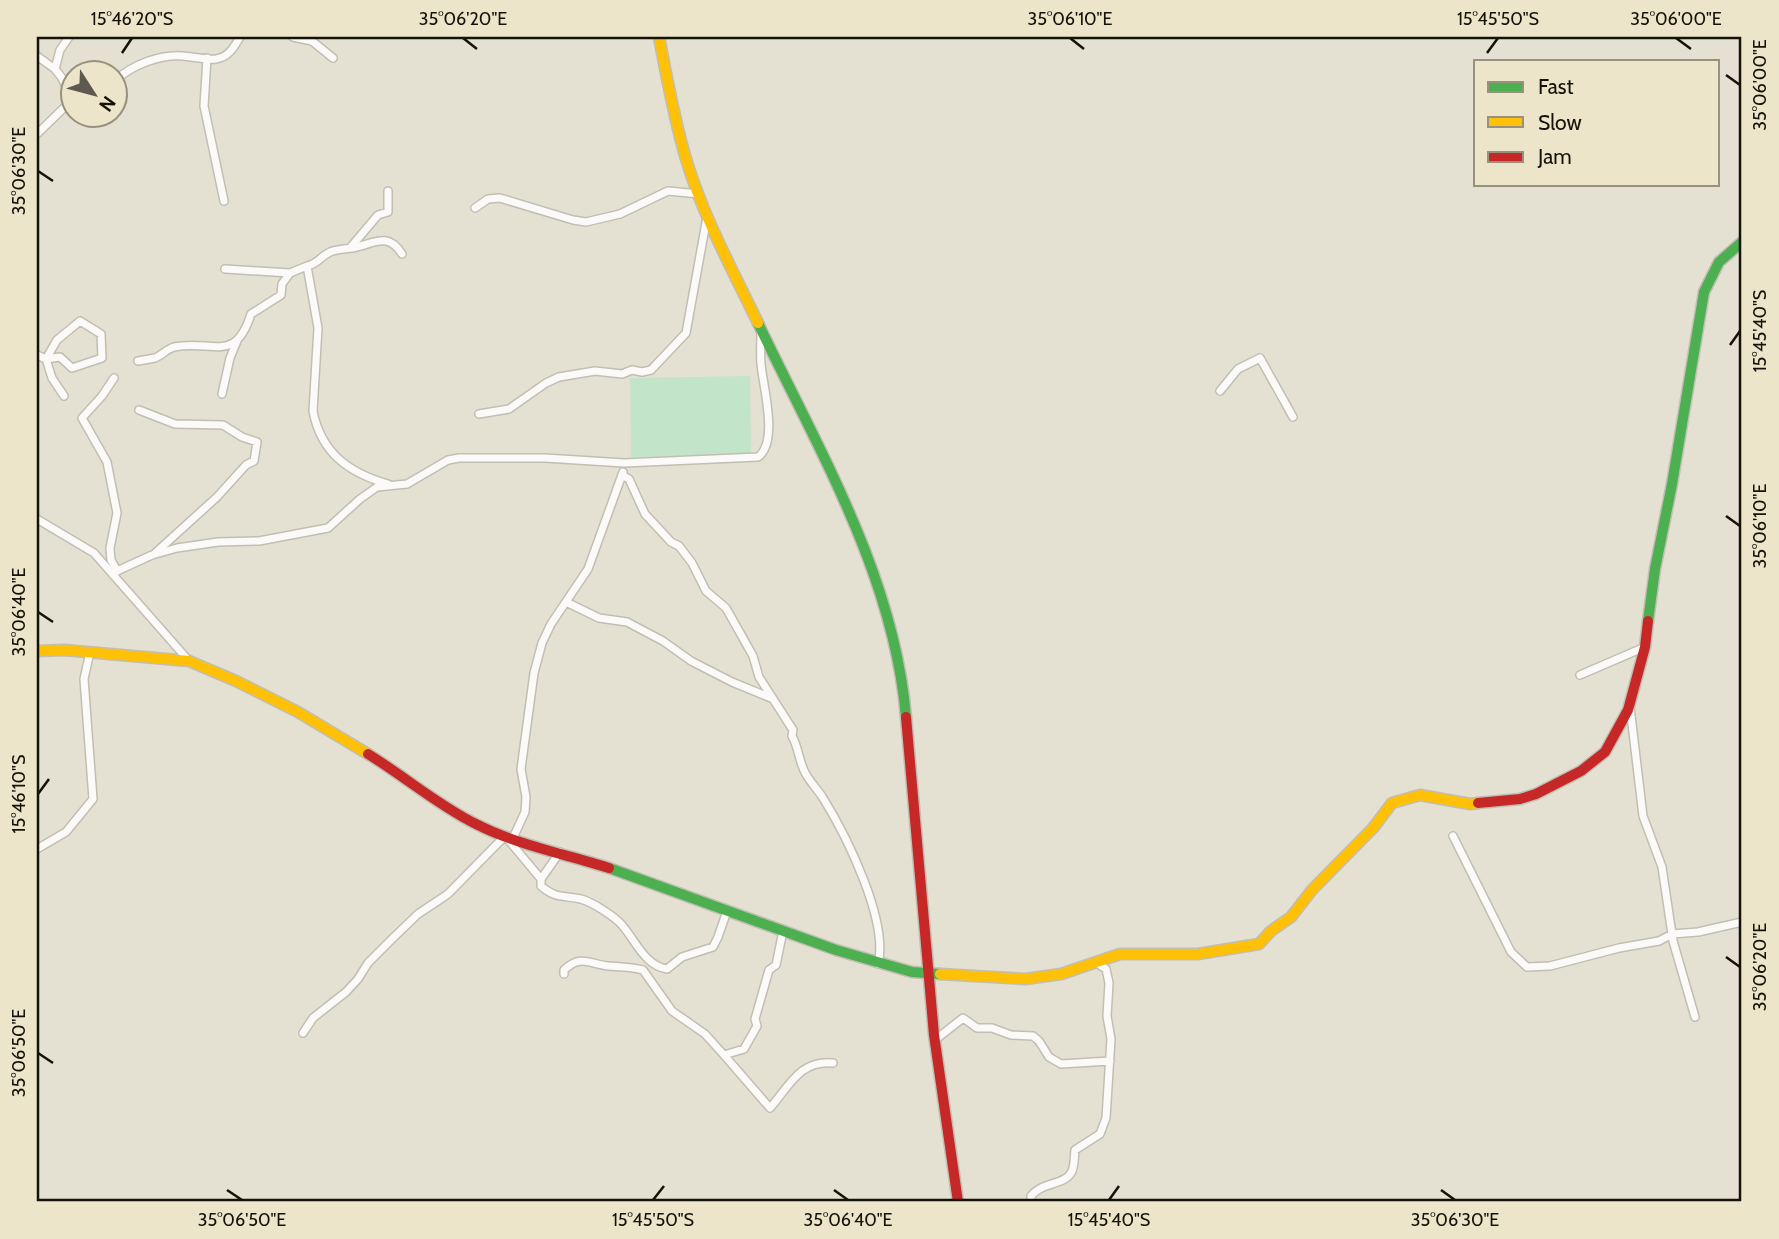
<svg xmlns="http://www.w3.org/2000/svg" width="1779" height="1239" viewBox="0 0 1779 1239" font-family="Cabin,sans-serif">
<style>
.park{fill:#c2e4c9}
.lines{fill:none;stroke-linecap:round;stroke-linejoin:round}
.street-casing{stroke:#c1beb3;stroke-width:10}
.fast-casing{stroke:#c1beb3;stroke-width:13}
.slow-casing{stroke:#c1beb3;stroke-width:13}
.jam-casing{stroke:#c1beb3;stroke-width:13}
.street{stroke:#fbfaf8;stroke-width:7}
.fast{stroke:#4caf50;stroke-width:10}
.slow{stroke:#ffc107;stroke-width:10}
.jam{stroke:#c62828;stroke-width:10}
.ticks{fill:none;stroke:#151209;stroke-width:2.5}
.neatline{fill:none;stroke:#151209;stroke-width:2.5}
.ticks-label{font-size:18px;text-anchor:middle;fill:#151209}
</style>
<rect width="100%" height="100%" fill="#e5e1d2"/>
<!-- park -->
<path class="park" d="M750,376L751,455L631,457L630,378Z"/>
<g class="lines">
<!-- street casing -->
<g class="street-casing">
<path id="street" d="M69,37L60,50L55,69L62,78L72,99
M293,37L312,41L333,58
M37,56L55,69
M207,58L204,106L224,201
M116,80C132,65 160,54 183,56C193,57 207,60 216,59C229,57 234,47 240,37
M37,134L74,98
M475,208L488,199L500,198L573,220L586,222L620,214L668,191L699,194
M350,248L378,215L388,212V191
M307,266C318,264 321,256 330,252C337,249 346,249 352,248C372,245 387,230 402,254
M225,269L290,273L307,266L318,328L313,411C321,453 349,473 388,484
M37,355L46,359L60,357L72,368L102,358L101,334L80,321L57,340L46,359L52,378L64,396
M138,361C144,360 150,359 155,358C162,355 167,349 174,347C212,339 235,365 251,314L281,295L282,284L290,273
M114,378L102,396L82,418L107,462L117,513L110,548L111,560L117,571
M1220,391L1238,369L1260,358L1293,417
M222,394L230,358L237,341
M139,410L175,424L223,425L242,437L257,442L254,461L246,465L217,497L153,555
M479,414L509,409L546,383L559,377L595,371L622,374L632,370L642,372L651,370L686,333L707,217
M622,475L629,479L645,514L671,542L679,546L692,563L706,591L726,608L753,656L759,677L793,730L792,736C799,748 799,764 807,776C812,784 818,790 823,798C846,835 889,921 878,964
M37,519L94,553L189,661
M113,575L117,571L152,555L177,548L218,542L259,541L328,528L360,499L377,487L407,484L448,460L459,458H545L624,463L758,457C779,442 763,387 761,364C760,353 761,342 761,330
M566,602L599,618L627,622L663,641L691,661L732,682L771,698
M1580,675L1645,647
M1630,707L1643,816L1662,867L1673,941L1695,1017
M1453,836L1511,952L1527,967L1550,966L1619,948L1659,941L1672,934L1698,932L1742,922
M513,838L525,812L526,797L521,769L534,673L542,643L551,624L588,569L623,472
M37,849L66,832L93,799L84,679L90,652
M560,852L541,879V886C556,899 563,895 581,899C592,902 614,916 622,925C635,940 645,966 667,969L682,957L713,947L718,937L727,911
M564,974V970C581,954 589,964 608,966C620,967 631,967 643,970L672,1011L705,1034L724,1055L744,1049L757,1026L755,1019L769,970L776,965L783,931
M303,1033L313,1018L346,992L358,979L368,963L393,938L418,914L448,894L505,836L541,879
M935,1040L963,1018L977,1028H992L1011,1035L1033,1036L1039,1041L1049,1057L1061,1064L1110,1061
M724,1055L770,1108C790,1085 800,1060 833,1063
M1031,1202V1196C1042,1182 1064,1185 1071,1173C1075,1167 1074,1157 1075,1150L1100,1134L1106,1118L1111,1039L1107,1016L1109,983L1106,969L1097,963"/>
</g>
<!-- fast casing -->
<g class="fast-casing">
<path id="fast" d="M758,323C818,449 894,575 906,717
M1648,621L1655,569L1672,484L1704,292L1719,262L1742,242
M609,868L836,950L912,972L940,974"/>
</g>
<!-- slow casing -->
<g class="slow-casing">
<path id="slow" d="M659,37C667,78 674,119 686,159C703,216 732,269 758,323
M37,651L64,650L189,661L236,681L298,712L368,754
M940,974L1025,979L1061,974L1120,954H1198L1259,944L1271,931L1291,917L1312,890L1373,828L1392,803L1420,795L1470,804L1478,803"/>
</g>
<!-- jam casing -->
<g class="jam-casing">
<path id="jam" d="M906,717L934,1035L958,1202
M368,754C404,776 439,806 476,824C517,845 565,854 609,868
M1478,803L1520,799L1536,794L1581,771L1605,752L1628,710L1645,647L1648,621"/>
</g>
<!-- street -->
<use href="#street" class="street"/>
<!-- fast -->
<use href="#fast" class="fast"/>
<!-- slow -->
<use href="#slow" class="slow"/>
<!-- jam -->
<use href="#jam" class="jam"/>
</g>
<!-- ticks -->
<path class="ticks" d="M463,38L477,49M1070,38L1084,49M1676,38L1691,49M122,53L132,38M1487,53L1498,38M1726,75L1740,85M38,171L53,181M1730,345L1740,331M1726,516L1740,526M38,612L53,622M38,794L49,779M1726,957L1740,967M38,1053L53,1063M227,1190L242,1200M834,1190L848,1200M1441,1190L1455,1200M653,1200L664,1186M1109,1200L1119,1186"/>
<!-- border -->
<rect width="1779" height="1239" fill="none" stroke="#ede5ca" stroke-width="77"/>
<!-- legend -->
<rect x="1474" y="60" width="245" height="126" fill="#ede5ca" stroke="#97917d" stroke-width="2"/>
<rect x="1488" y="82" width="35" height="10" fill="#4caf50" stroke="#97917d" stroke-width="2"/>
<text x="1538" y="94" font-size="21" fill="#151209">Fast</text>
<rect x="1488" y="117" width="35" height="10" fill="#ffc107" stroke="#97917d" stroke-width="2"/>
<text x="1538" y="130" font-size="21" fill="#151209">Slow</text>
<rect x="1488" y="152" width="35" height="10" fill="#c62828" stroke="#97917d" stroke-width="2"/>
<text x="1538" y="164" font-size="21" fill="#151209">Jam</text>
<!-- north arrow -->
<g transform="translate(94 94) rotate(126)"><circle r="33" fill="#ede5ca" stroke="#97917d" stroke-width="2"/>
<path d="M0-5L12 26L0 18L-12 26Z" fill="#5e5a4f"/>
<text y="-10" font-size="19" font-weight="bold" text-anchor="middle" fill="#151209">N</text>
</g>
<rect x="38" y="38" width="1702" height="1162" class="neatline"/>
<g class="ticks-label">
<text x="132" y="25">15°46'20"S</text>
<text x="463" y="25">35°06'20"E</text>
<text x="1070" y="25">35°06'10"E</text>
<text x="1498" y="25">15°45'50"S</text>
<text x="1676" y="25">35°06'00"E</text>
<text transform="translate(1760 85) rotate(-90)" y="6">35°06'00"E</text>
<text transform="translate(19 171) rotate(-90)" y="6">35°06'30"E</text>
<text transform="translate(1760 331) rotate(-90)" y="6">15°45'40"S</text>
<text transform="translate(1760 526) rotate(-90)" y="6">35°06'10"E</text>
<text transform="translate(19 612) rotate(-90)" y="6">35°06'40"E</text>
<text transform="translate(19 794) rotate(-90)" y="6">15°46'10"S</text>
<text transform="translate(1760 967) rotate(-90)" y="6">35°06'20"E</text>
<text transform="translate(19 1053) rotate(-90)" y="6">35°06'50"E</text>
<text x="242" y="1226">35°06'50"E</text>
<text x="653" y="1226">15°45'50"S</text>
<text x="848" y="1226">35°06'40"E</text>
<text x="1109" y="1226">15°45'40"S</text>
<text x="1455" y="1226">35°06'30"E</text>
</g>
</svg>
